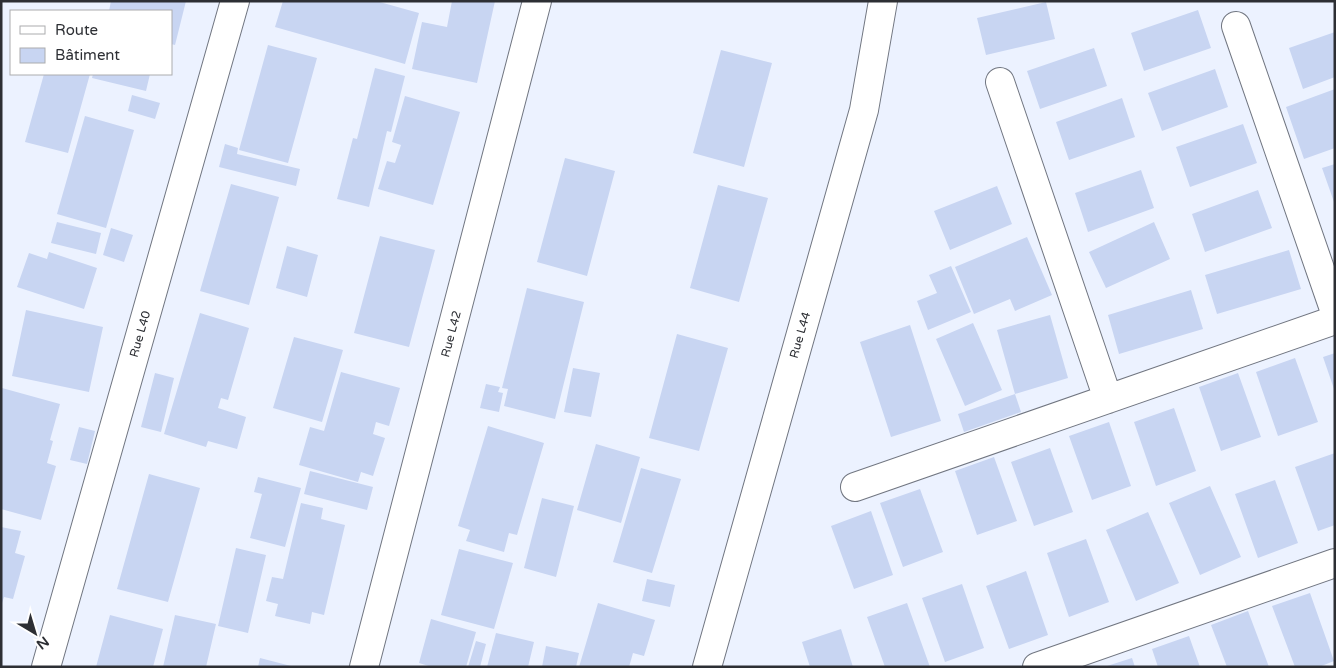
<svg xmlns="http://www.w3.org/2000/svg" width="1336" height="668" viewBox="0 0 1336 668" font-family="'Varela Round',sans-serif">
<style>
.building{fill:#c8d5f2}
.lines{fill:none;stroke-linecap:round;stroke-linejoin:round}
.minor-casing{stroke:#717681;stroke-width:30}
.tertiary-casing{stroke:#717681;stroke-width:30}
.minor{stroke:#fff;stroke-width:28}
.tertiary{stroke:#fff;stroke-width:28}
.labels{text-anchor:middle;stroke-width:4;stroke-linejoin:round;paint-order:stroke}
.street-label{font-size:12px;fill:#2d2f34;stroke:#fff}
</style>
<rect width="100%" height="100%" fill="#ecf2ff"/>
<!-- building -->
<path class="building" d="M111,1H186L175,45L171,44V11H109Z
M283,1H376L419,13L405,64L275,27Z
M452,1H495L477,83L412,69L422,22L447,27Z
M1046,2L1055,39L986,55L977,18Z
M1198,10L1211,48L1144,71L1131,33Z
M1335,32V77L1303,89L1289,48Z
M268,45L317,58L288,163L239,150Z
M1094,48L1107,86L1040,109L1027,71Z
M721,50L772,63L744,167L693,153Z
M375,68L405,76L391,132L387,131L369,207L337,199L353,138L357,139Z
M1215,69L1228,107L1162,131L1148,93Z
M44,74H90L68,153L25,142Z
M93,74H150L146,91L92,78Z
M1335,89V148L1304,159L1286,107Z
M132,95L160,103L155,119L128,111Z
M405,96L460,112L433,205L378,189L387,161L395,163L401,145L392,142Z
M1122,98L1135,137L1069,160L1056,122Z
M85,116L134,130L106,228L57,214Z
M1243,124L1257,163L1190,187L1176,147Z
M225,144L238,148L237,154L300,169L296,186L219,167Z
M565,158L615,171L587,276L537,262Z
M1335,164V202H1334L1322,168Z
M1141,170L1154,208L1088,232L1075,193Z
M231,184L279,197L249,305L200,291Z
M718,185L768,198L739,302L690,288Z
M997,186L1012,224L950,250L934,211Z
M1258,190L1272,228L1205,252L1192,214Z
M57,222L101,233L96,254L51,243Z
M1154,222L1170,259L1106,288L1089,252Z
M111,228L133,235L124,262L103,255Z
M380,236L435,250L409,347L354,333Z
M1027,237L1052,295L1015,311L1010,299L974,314L955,267Z
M287,246L318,255L307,297L276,288Z
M1289,250L1301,289L1217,314L1205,275Z
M49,252L97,268L84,309L17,287L29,253L47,259Z
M951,266L971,312L928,330L917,301L937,293L929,275Z
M527,288L584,302L555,419L504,406L508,389L502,388Z
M1191,290L1203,329L1119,354L1108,315Z
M26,310L103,327L89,392L12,376Z
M200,313L249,328L228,400L221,398L218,408L246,417L237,449L208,441L206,447L164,434Z
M1050,315L1068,378L1015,394L997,330Z
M973,323L1002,390L965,406L936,339Z
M910,325L941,421L891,437L860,342Z
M677,334L728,348L699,451L649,438Z
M294,337L343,350L322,422L273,408Z
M1335,353V389H1334L1323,357Z
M1295,358L1318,422L1278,436L1256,372Z
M573,368L600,373L591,417L564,412Z
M341,372L400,388L389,426L376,422L373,434L385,438L373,476L361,472L358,482L299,465L310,427L324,431Z
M155,373L174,378L161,432L141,427Z
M1238,373L1261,437L1221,451L1199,387Z
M486,384L500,387L498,392L503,393L499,412L480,408Z
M2,388L60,404L50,440L53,441L47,463L56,466L41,520L1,509Z
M1015,394L1021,412L964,432L958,414Z
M1174,408L1196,471L1156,486L1134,422Z
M1109,422L1131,486L1092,500L1069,436Z
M488,426L544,443L517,535L509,533L504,552L466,541L470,530L458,526Z
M79,427L95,431L87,464L70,460Z
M596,444L640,457L621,523L577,510Z
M1050,448L1073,512L1034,526L1011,462Z
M1335,453V525L1318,531L1295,467Z
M994,457L1017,521L977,535L955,471Z
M641,468L681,479L652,573L613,562Z
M310,471L373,487L367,510L304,494Z
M149,474L200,488L168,602L117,589Z
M258,477L301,488L285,547L250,538L262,494L254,492Z
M1275,480L1298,543L1258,558L1235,494Z
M1210,486L1241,557L1200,575L1169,503Z
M920,489L943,552L903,567L880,503Z
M542,498L574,506L556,577L524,568Z
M301,503L323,508L321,519L345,525L324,615L312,612L310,624L275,616L278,604L266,601L272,577L283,579Z
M871,511L893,575L854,589L831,526Z
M1148,512L1179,583L1136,601L1106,530Z
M1,527L21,531L15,553L25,556L13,599L4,597L2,603Z
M1086,539L1109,602L1069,617L1047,553Z
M236,548L266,555L248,633L218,626Z
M459,549L513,563L494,629L441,615Z
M1026,571L1048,635L1009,649L986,586Z
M647,579L675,585L670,607L642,601Z
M962,584L984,648L945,662L922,598Z
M1310,593L1334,661L1319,667H1295L1272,606Z
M598,603L655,620L644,656L633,653L629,667H579Z
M907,603L930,667H885L867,617Z
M1248,611L1269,667H1227L1211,625Z
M110,615L163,629L153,667H96Z
M175,615L216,624L206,667H163Z
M431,619L476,632L466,667H432L419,663Z
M841,629L853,667H810L802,642Z
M496,633L534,642L528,667H487Z
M1189,636L1200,667H1158L1152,649Z
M476,641L486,644L480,667H468Z
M546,646L579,653L576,667H542Z
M260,658L291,666V667H258Z
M1132,658L1135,667H1107V666Z"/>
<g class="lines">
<!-- minor casing -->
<g class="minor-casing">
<path id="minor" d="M1236,26L1335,312
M1000,82L1108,399
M855,487L1335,320
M46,667L235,1
M364,667L537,1
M1037,667L1335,563"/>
</g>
<!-- tertiary casing -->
<g class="tertiary-casing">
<path id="tertiary" d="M707,667L864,110L883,1"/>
</g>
<!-- minor -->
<use href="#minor" class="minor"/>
<!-- tertiary -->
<use href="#tertiary" class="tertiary"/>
</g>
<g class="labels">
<!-- street labels -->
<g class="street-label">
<text transform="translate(140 334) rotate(-74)" y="4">Rue L40</text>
<text transform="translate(451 334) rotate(-75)" y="4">Rue L42</text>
<text transform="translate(800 335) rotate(-74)" y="4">Rue L44</text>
</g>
</g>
<!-- border -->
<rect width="1336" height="668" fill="none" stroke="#2d2f34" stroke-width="5"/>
<!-- legend -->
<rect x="10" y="10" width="162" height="65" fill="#ffffff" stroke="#abacae"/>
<rect x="20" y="26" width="25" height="8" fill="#ffffff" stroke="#abacae"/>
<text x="55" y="35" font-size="15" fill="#2d2f34">Route</text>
<rect x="20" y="48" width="25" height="15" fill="#c8d5f2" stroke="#abacae"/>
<text x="55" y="60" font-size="15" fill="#2d2f34">Bâtiment</text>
<!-- north arrow -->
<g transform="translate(35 633) rotate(142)" stroke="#ffffff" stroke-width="4" paint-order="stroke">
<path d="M0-4L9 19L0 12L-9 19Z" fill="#2d2f34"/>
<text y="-8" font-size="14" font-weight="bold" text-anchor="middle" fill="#2d2f34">N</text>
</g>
</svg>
